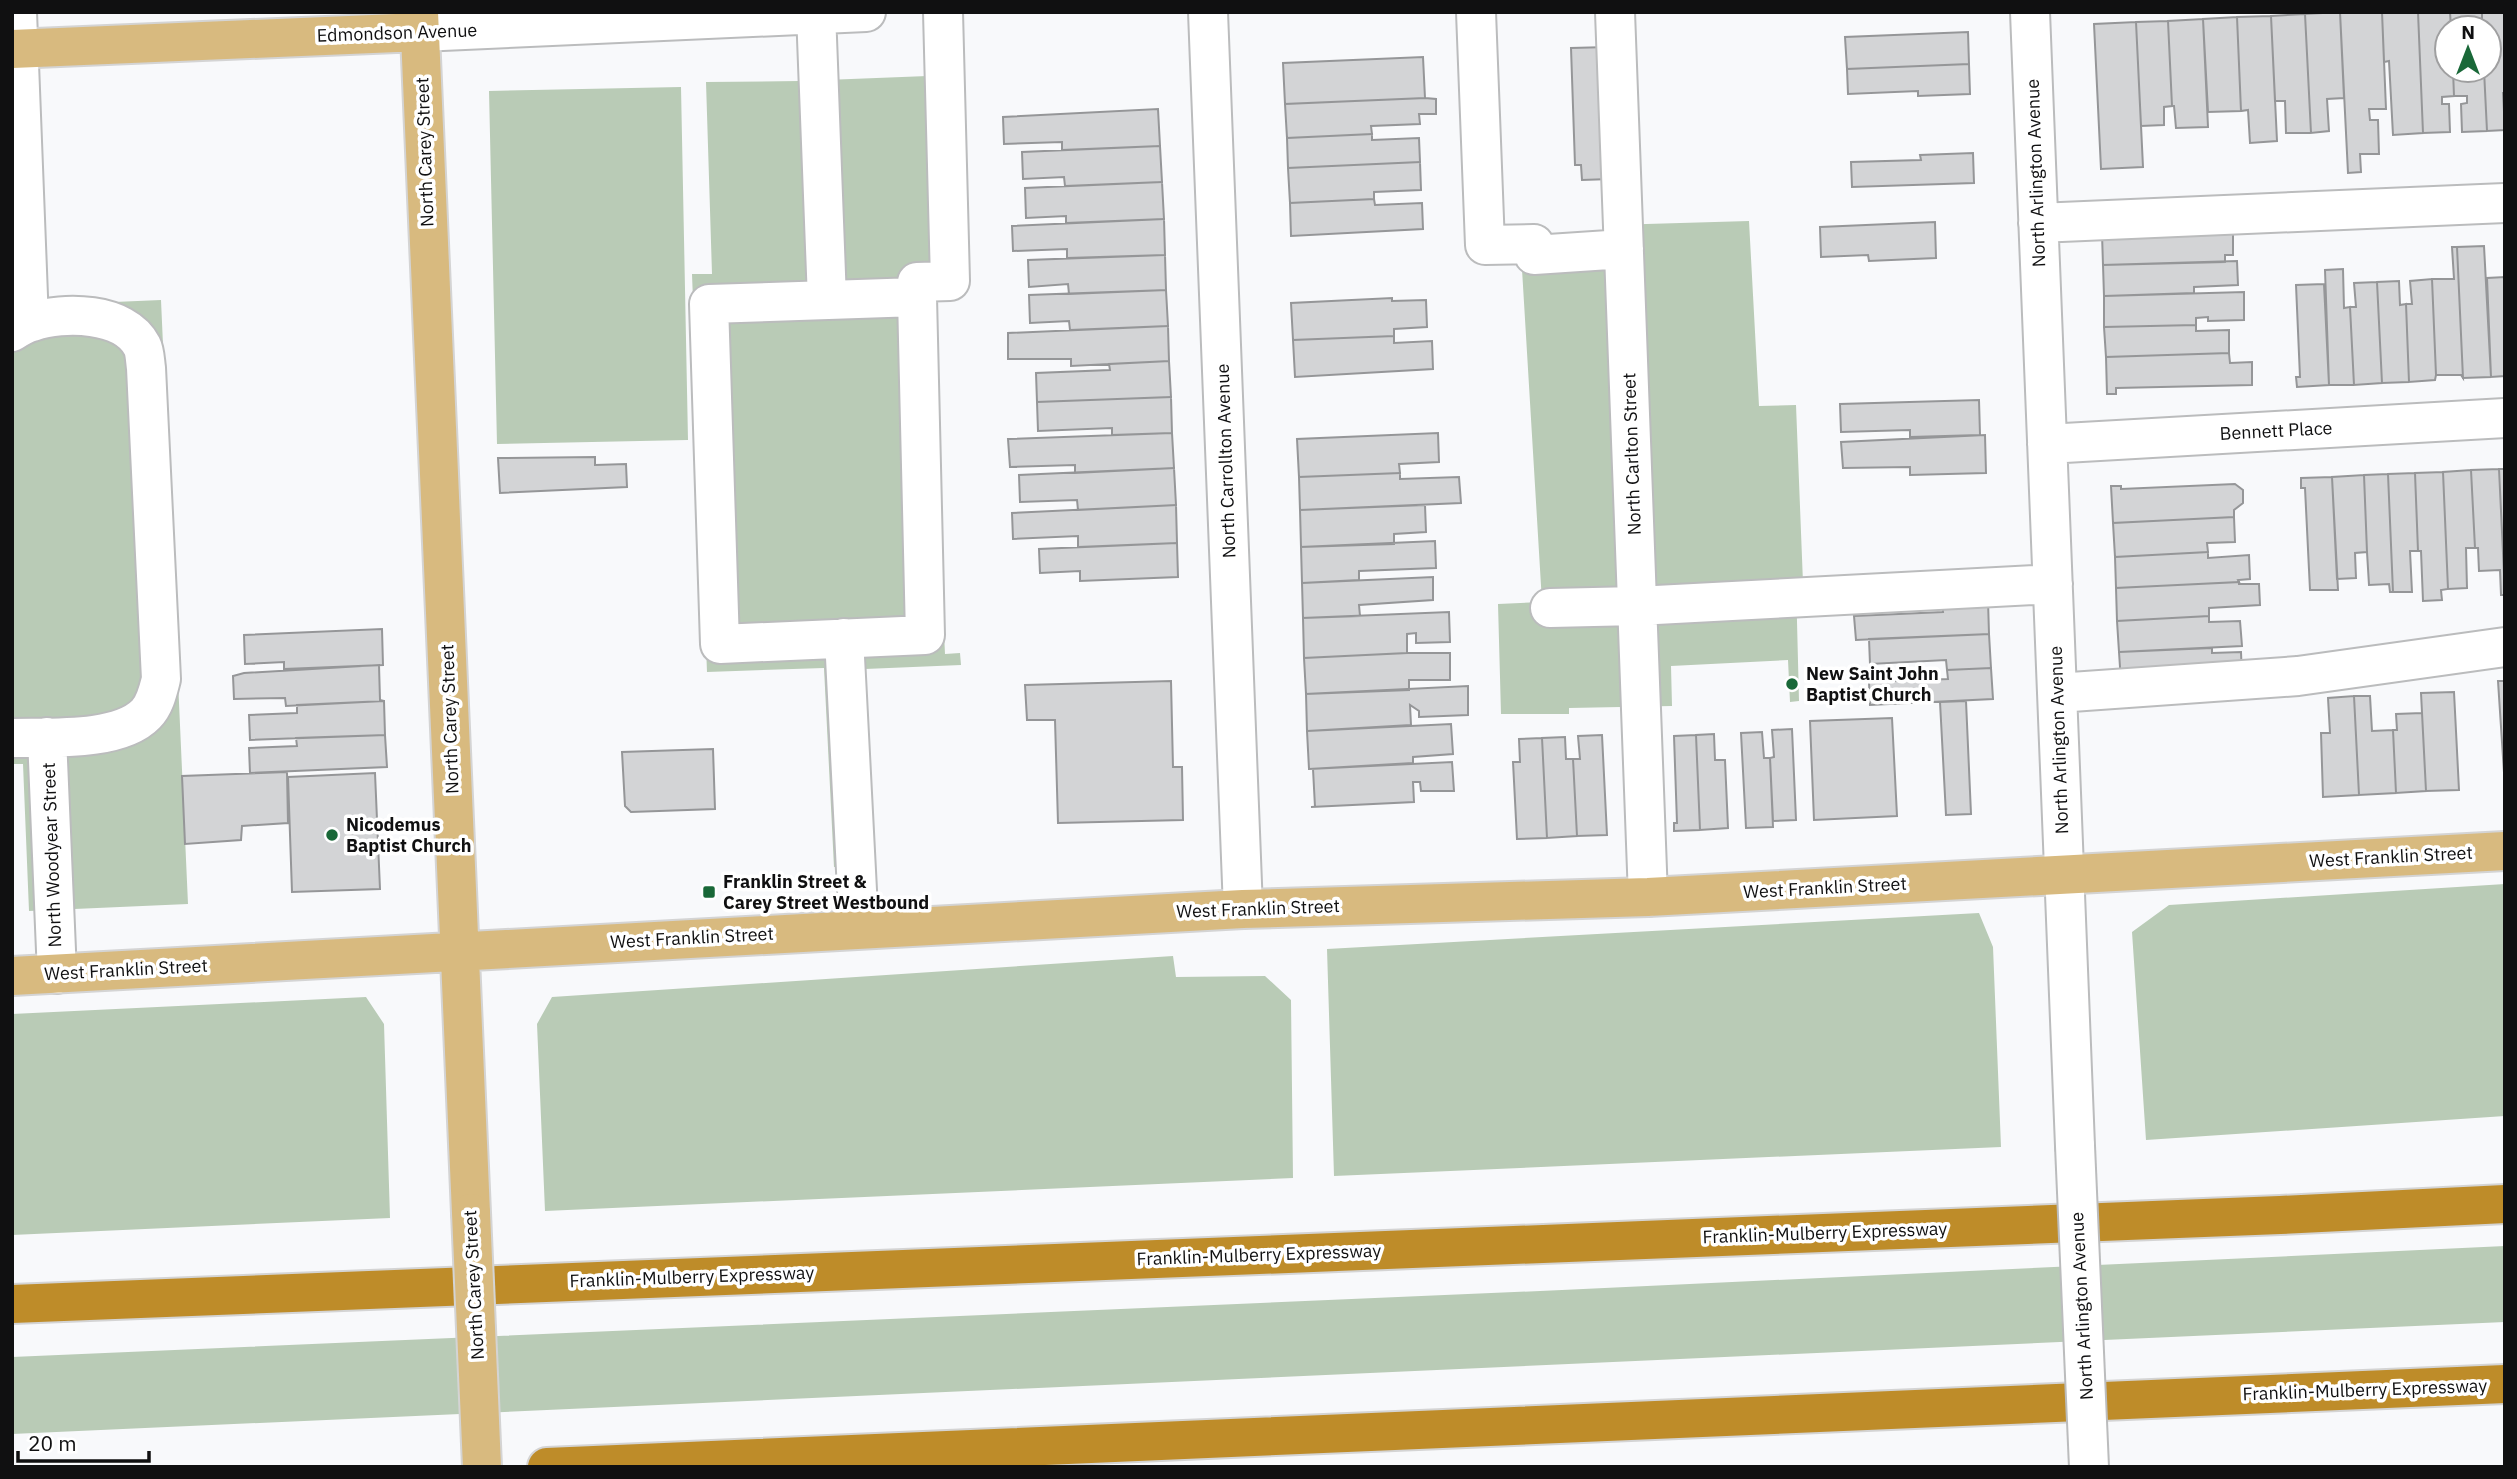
<svg xmlns="http://www.w3.org/2000/svg" width="2517" height="1479" viewBox="0 0 2517 1479" font-family="'IBM Plex Sans',sans-serif">
<style>
.green{fill:#b9cbb6}
.building{fill:#d3d4d6;stroke:#959698;stroke-width:2}
.lines{fill:none;stroke-linecap:round;stroke-linejoin:round}
.minor-casing{stroke:#bbbcbd;stroke-width:42}
.major-casing{stroke:#d4d4d4;stroke-width:42}
.highway-casing{stroke:#d4d4d4;stroke-width:42}
.minor{stroke:#fff;stroke-width:38}
.major{stroke:#d8ba7f;stroke-width:38}
.highway{stroke:#be8c29;stroke-width:38}
.minor-bridge-casing{stroke:#bbbcbd;stroke-width:42;stroke-linecap:butt}
.major-bridge-casing{stroke:#d4d4d4;stroke-width:42;stroke-linecap:butt}
.minor-bridge{stroke:#fff;stroke-width:38}
.major-bridge{stroke:#d8ba7f;stroke-width:38}
.poi-dot{fill:#196838;stroke:#fff;stroke-width:2.5}
.labels{text-anchor:middle;stroke-width:7;stroke-linejoin:round;paint-order:stroke}
.street-label{font-size:18px;fill:#101011;stroke:#fff}
.poi-label{font-size:18px;font-weight:bold;fill:#101011;stroke:#fff;text-anchor:start}
</style>
<rect width="100%" height="100%" fill="#f8f9fb"/>
<!-- green -->
<path class="green" d="M953,75L928,294L945,654L960,653L961,665L865,669L873,865L834,867L824,668L707,672L692,274H712L706,82L800,81Z
M681,87L688,440L497,444L489,91Z
M12,115L44,305L161,300L188,904L29,911L23,764H12Z
M1749,221L1759,406L1796,405L1803,583L1796,582L1799,701L1790,702L1788,660L1671,666L1672,706L1569,708V714H1501L1498,604L1542,602L1520,236L1612,233V225Z
M2505,884V1116L2146,1140L2132,932L2169,905Z
M1979,913L1993,947L2001,1147L1334,1176L1327,949Z
M1173,956L1176,977L1265,976L1291,1000L1293,1178L545,1211L537,1024L552,997Z
M366,997L384,1024L390,1218L12,1235V1014Z
M2505,1246V1322L12,1434V1357L1562,1290Z"/>
<!-- building -->
<path class="building" d="M2340,12L2344,98L2327,99L2329,131L2311,133L2305,14Z
M2340,12H2382L2386,109H2369L2370,120H2378L2379,154H2360L2361,172L2348,173Z
M2382,12H2418L2423,133L2393,135L2389,61L2384,62Z
M2418,12H2450L2451,28H2447V70H2453L2454,96L2442,97V104H2449L2450,132L2423,133Z
M2450,12H2482V28H2451Z
M2482,12H2505V93H2503L2505,130L2487,131L2484,70H2489V28H2482Z
M2305,14L2311,133H2286L2285,101H2275L2271,16Z
M2271,16L2277,141L2250,143L2248,110L2241,111L2237,17Z
M2237,17L2241,111L2208,112L2203,19Z
M2203,19L2208,127L2176,128L2174,106H2172L2168,21Z
M2168,21L2172,106L2164,107V125L2141,126L2136,22Z
M2136,22L2143,167L2101,169L2094,24Z
M1968,32L1969,64L1847,69L1845,37Z
M1608,47L1610,179L1582,180L1581,165H1575L1571,48Z
M1423,57L1425,98L1285,104L1283,63Z
M1969,64L1970,94L1918,96V91L1848,94L1847,69Z
M2453,70H2484L2487,131L2462,132L2461,104L2467,103V96H2454Z
M1425,98L1436,99V114H1419L1420,124L1371,126L1372,134L1287,138L1285,104Z
M1158,109L1160,146L1062,150V142L1004,144L1003,117Z
M1372,134V140L1419,138L1420,162L1288,168L1287,138Z
M1160,146L1162,182L1065,186L1064,177L1023,179L1022,152Z
M1973,153L1974,183L1852,187L1851,162L1921,160L1920,155Z
M1420,162L1421,190L1374,192V199L1290,203L1288,168Z
M1162,182L1164,219L1066,223V216L1026,218L1025,188Z
M1374,199L1375,205L1422,203L1423,229L1291,236L1290,203Z
M1164,219L1165,255L1067,258V249L1013,251L1012,226Z
M1935,222L1936,258L1869,261L1868,255L1821,257L1820,227Z
M2102,234H2233V255H2225V262L2103,265Z
M2484,246L2491,377L2463,378L2457,247Z
M2452,247H2457L2463,378L2461,375H2436L2432,279H2454Z
M1165,255L1166,290L1069,294L1068,284L1029,287L1028,260Z
M2237,261L2238,285L2194,287V293L2104,296L2103,265Z
M2343,269L2344,308L2350,307L2354,385H2329L2325,270Z
M2505,277V376L2491,377L2487,278Z
M2432,279L2436,375L2435,380L2409,382L2406,304H2412L2410,281Z
M2399,281L2400,305L2406,304L2409,382L2382,383L2377,282Z
M2377,282L2382,383L2354,385L2350,307H2356L2354,283Z
M2324,284L2329,385L2297,387L2296,377H2300L2296,285Z
M1166,290L1168,326L1070,330L1069,321L1030,323L1029,295Z
M2244,292V320L2208,321V317L2196,318V325L2104,327V296Z
M1392,298V301L1426,300L1427,327L1394,329V336L1293,340L1291,303Z
M2196,325V331L2229,330V353L2106,357L2104,327Z
M1168,326L1169,361L1071,366V359H1008V333Z
M1394,336V343L1432,341L1433,369L1295,377L1293,340Z
M2229,353L2230,363L2252,362V385L2116,388V394H2107L2106,357Z
M1169,361L1171,397L1037,402L1036,373L1110,370L1109,364Z
M1171,397L1172,433L1112,435V428L1038,431L1037,402Z
M1979,400L1980,435L1910,437V430L1841,432L1840,404Z
M1172,433L1174,468L1075,473V465L1010,467L1008,439Z
M1438,433L1439,462L1399,464L1400,473L1299,477L1297,439Z
M1985,435L1986,473L1910,475V467L1843,468L1841,442Z
M595,457V465L626,464L627,487L500,493L498,458Z
M1174,468L1176,505L1078,510L1077,500L1020,502L1019,475Z
M2499,469L2505,595H2501L2500,570L2479,571L2478,548H2475L2471,470Z
M2499,469H2505V595Z
M2471,470L2475,548H2466L2467,588L2448,589L2443,472Z
M2443,472L2448,589L2441,590L2442,600L2423,601L2421,551H2418L2415,473Z
M1400,473V479L1459,477L1461,503L1300,510L1299,477Z
M2415,473L2418,551H2410L2412,592H2393L2388,474Z
M2388,474L2393,592H2390L2389,584L2369,585L2367,552L2364,475Z
M2364,475L2367,552L2355,553L2356,578L2337,579L2332,477Z
M2332,477L2338,590H2310L2305,488H2301V478Z
M2235,484L2243,490V503L2234,510V517L2113,523L2111,486H2121V489Z
M1176,505L1177,543L1078,547V536L1013,539L1012,513Z
M1425,505L1426,532L1394,534V544L1301,547L1300,510Z
M2234,517L2235,542L2207,543L2208,552L2115,557L2113,523Z
M1435,541L1436,568L1359,571V580L1302,583L1301,547Z
M1177,543L1178,577L1080,581V571L1040,573L1039,549Z
M2208,552V558L2249,555L2250,579L2238,580L2239,582L2116,588L2115,557Z
M1433,577V600L1359,605L1360,616L1303,618L1302,583Z
M2239,582V584H2259L2260,605L2209,608V616L2117,621L2116,588Z
M1988,600L1989,634L1856,640L1854,616L1943,612L1942,602Z
M1449,612L1450,642L1416,643V633L1407,634V653L1304,658L1303,618Z
M2209,616V622L2240,621L2242,646L2119,652L2117,621Z
M382,629L383,665L284,669V662L245,664L244,635Z
M1989,634L1991,668L1947,670L1946,660L1870,664L1869,639Z
M2212,648V653L2241,652L2242,677L2121,682L2119,652Z
M1407,653H1450V680H1409V690L1306,694L1304,658Z
M379,665L380,700L384,701L286,706L285,698L234,699L233,676L244,673Z
M1991,668L1993,699L1870,705L1869,682L1948,679L1947,670Z
M1171,681L1173,767H1182L1183,820L1058,823L1055,720H1027L1025,685Z
M2498,681H2505V788Z
M1468,686V715L1419,717V711L1410,705L1411,725L1307,731L1306,694Z
M2454,692L2459,790L2426,791L2421,693Z
M2354,696L2359,795L2323,797L2321,733H2330L2328,698Z
M2354,696H2370L2372,731L2393,730L2396,793L2359,795Z
M384,701L385,735L250,740L249,715L297,713V705Z
M1966,701L1971,814L1946,815L1940,702Z
M2422,713L2426,791L2396,793L2393,730H2397L2396,714Z
M1892,718L1897,816L1814,820L1810,721Z
M1451,724L1453,754L1413,757V763L1309,769L1307,731Z
M1792,729L1796,820L1773,821L1770,758L1774,757L1772,730Z
M1762,732L1764,758H1770L1773,827L1746,828L1741,733Z
M1714,734L1715,760H1725L1728,828L1700,830L1696,735Z
M385,735L387,767L250,773L249,748L297,746L296,738Z
M1602,735L1607,835L1577,836L1573,759H1580L1578,736Z
M1696,735L1700,830L1674,831V823H1677L1674,736Z
M1565,737L1566,759H1573L1577,836L1547,838L1542,738Z
M1542,738L1547,838L1517,839L1513,762H1520L1519,739Z
M713,749L715,809L631,812L625,806L622,752Z
M1452,762L1454,791H1421L1420,782H1413L1414,802L1311,807H1315L1313,769H1309Z
M287,772L288,823L242,826L241,840L185,844L182,776Z
M375,773L380,889L292,892L288,777Z"/>
<g class="lines">
<!-- minor casing -->
<g class="minor-casing">
<path id="minor" d="M17,12L29,322
M816,12L827,300
M1208,12L1243,909
M1476,12L1485,245L1534,244V255L1624,249
M1615,12L1648,897
M2030,12L2075,1146
M420,32L866,12
M2038,223L2505,203
M917,297L925,635L720,644L709,304Z
M917,297V282L950,281L943,12
M12,332C18,328 25,324 32,322C63,311 125,312 142,346C145,352 145,362 146,368L161,679C158,691 155,705 146,714C119,742 49,737 12,738
M2047,444L2505,418
M1550,608L1637,606L2053,584
M844,638L859,929
M2057,693L2298,676L2505,647
M47,737L57,974"/>
</g>
<!-- major casing -->
<g class="major-casing">
<path id="major" d="M419,12L471,1213
M12,49L420,32
M12,976L1243,909L1648,897L2505,851"/>
</g>
<!-- highway casing -->
<g class="highway-casing">
<path id="highway" d="M12,1304L2280,1215L2505,1204
M547,1467L2505,1384"/>
</g>
<!-- minor -->
<use href="#minor" class="minor"/>
<!-- major -->
<use href="#major" class="major"/>
<!-- highway -->
<use href="#highway" class="highway"/>
<!-- minor-bridge casing -->
<g class="minor-bridge-casing">
<path id="minor-bridge" d="M2075,1146L2089,1467"/>
</g>
<!-- major-bridge casing -->
<g class="major-bridge-casing">
<path id="major-bridge" d="M471,1213L482,1467"/>
</g>
<!-- minor-bridge -->
<use href="#minor-bridge" class="minor-bridge"/>
<!-- major-bridge -->
<use href="#major-bridge" class="major-bridge"/>
</g>
<!-- markers -->
<g class="poi-dot">
<circle cx="1792" cy="684" r="7"/>
<circle cx="332" cy="835" r="7"/>
<rect x="702" y="885" width="14" height="14" rx="3.5"/>
</g>
<g class="labels">
<!-- street labels -->
<g class="street-label">
<text transform="translate(397 33) rotate(-2)" y="6">Edmondson Avenue</text>
<text transform="translate(425 152) rotate(-92)" y="6">North Carey Street</text>
<text transform="translate(2036 173) rotate(-92)" y="6">North Arlington Avenue</text>
<text transform="translate(2276 431) rotate(-3)" y="6">Bennett Place</text>
<text transform="translate(1632 454) rotate(-92)" y="6">North Carlton Street</text>
<text transform="translate(1226 461) rotate(-92)" y="6">North Carrollton Avenue</text>
<text transform="translate(450 719) rotate(-92)" y="6">North Carey Street</text>
<text transform="translate(2059 740) rotate(-92)" y="6">North Arlington Avenue</text>
<text transform="translate(52 855) rotate(-92)" y="6">North Woodyear Street</text>
<text transform="translate(2391 857) rotate(-3)" y="6">West Franklin Street</text>
<text transform="translate(1825 888) rotate(-3)" y="6">West Franklin Street</text>
<text transform="translate(1258 909) rotate(-2)" y="6">West Franklin Street</text>
<text transform="translate(692 938) rotate(-3)" y="6">West Franklin Street</text>
<text transform="translate(126 970) rotate(-3)" y="6">West Franklin Street</text>
<text transform="translate(1825 1233) rotate(-2)" y="6">Franklin-Mulberry Expressway</text>
<text transform="translate(1259 1255) rotate(-2)" y="6">Franklin-Mulberry Expressway</text>
<text transform="translate(692 1277) rotate(-2)" y="6">Franklin-Mulberry Expressway</text>
<text transform="translate(474 1285) rotate(-93)" y="6">North Carey Street</text>
<text transform="translate(2082 1306) rotate(-93)" y="6">North Arlington Avenue</text>
<text transform="translate(2365 1390) rotate(-2)" y="6">Franklin-Mulberry Expressway</text>
</g>
<!-- poi labels -->
<g class="poi-label">
<text x="1806" y="680">New Saint John<tspan x="1806" dy="21">Baptist Church</tspan></text>
<text x="346" y="831">Nicodemus<tspan x="346" dy="21">Baptist Church</tspan></text>
<text x="723" y="888">Franklin Street &amp;<tspan x="723" dy="21">Carey Street Westbound</tspan></text>
</g>
</g>
<!-- border -->
<rect width="2517" height="1479" fill="none" stroke="#101011" stroke-width="28"/>
<!-- north arrow -->
<g transform="translate(2468 49)"><circle r="33" fill="#ffffff" stroke="#9f9fa0" stroke-width="2"/>
<path d="M0-5L12 26L0 18L-12 26Z" fill="#196838"/>
<text y="-10" font-size="19" font-weight="bold" text-anchor="middle" fill="#101011">N</text>
</g>
<!-- scale -->
<path d="M18 1451v10h131v-10" fill="none" stroke="#101011" stroke-width="3.5"/>
<text x="28" y="1451" font-size="21" fill="#101011" stroke="#ffffff" stroke-width="5" paint-order="stroke">20 m</text>
</svg>
